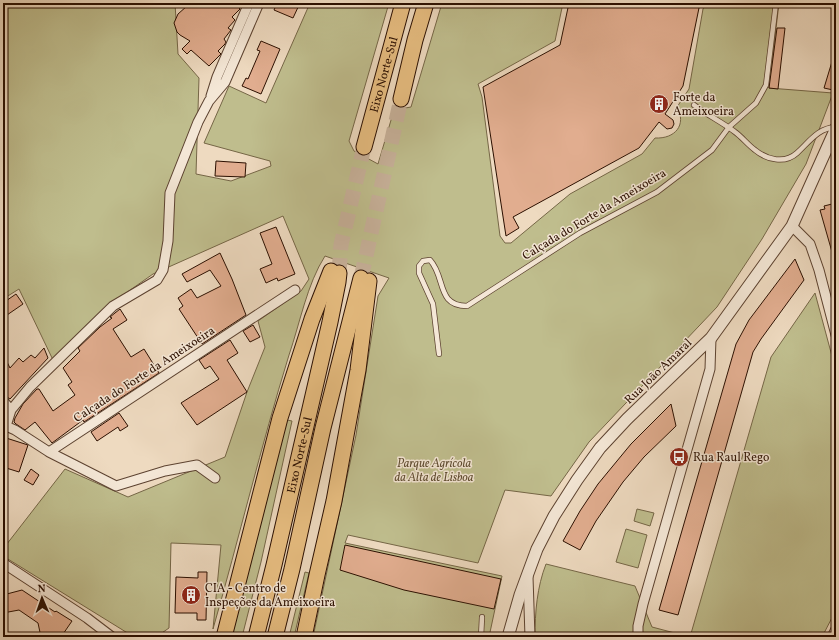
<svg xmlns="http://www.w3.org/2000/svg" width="839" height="640" viewBox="0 0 839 640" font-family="Vollkorn,serif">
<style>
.green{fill:#bfbd8d;stroke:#756646}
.building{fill:#e1ad8f;stroke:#2b0f00}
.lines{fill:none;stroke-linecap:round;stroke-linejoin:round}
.trunk-tunnel{stroke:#c7b19a;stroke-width:15;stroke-dasharray:15 8;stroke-linecap:butt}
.service-casing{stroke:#5c4230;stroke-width:6}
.minor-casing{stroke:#5c4230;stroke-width:11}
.tertiary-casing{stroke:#5c4230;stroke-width:13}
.trunk-casing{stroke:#2b0f00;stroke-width:17}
.service{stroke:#f4e7d6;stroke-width:4.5}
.minor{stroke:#f4e7d6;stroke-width:9}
.tertiary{stroke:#f4e7d6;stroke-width:11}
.trunk{stroke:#e7bd80;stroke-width:15}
.labels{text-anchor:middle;stroke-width:3;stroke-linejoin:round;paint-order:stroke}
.street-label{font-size:12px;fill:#2b0f00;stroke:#f4e7d6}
.poi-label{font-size:12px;fill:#2b0f00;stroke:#f4e7d6;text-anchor:start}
.park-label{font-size:12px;font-style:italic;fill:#5f4c31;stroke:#f4e7d6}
</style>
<rect width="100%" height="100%" fill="#eedac0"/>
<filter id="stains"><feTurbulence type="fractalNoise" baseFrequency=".005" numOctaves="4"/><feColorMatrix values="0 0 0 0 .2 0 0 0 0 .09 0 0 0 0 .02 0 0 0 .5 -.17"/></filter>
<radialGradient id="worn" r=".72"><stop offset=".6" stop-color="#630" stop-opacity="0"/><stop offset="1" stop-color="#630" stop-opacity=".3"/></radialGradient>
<!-- green -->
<path class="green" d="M3,3H175L178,54L199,78L196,174L231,181L271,166L270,161L204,143L229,86L266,103L310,3H389L349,141L354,151L378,164L394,110L411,107L442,3H563L555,41L478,84L482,97L500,236L505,243H511L570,194L642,154L655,138C675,139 687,125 677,107L689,89L703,9L706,3H779L769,88L833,93L806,164L762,239L717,307L589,442L551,496L505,490L478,563L348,535L345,543L502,576L489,637H313L356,435L378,296L389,278L325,256C307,284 300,323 289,355C261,446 239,538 213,629L221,545L171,543L169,628L156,637H134L3,556V549L65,469L128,497L225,457L247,392L265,347L258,321L301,291L309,279L283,216L153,274L109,305L53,360L19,289L3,299Z
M815,293L836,371V610L822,637H535C535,612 537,587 546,564L635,586L652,627L690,637L771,357Z
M287,420L292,421L261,562L242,637H229Z
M637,509L654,513L650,526L634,521Z
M626,529L647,535L638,568L616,562Z
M305,572L309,573L294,637H289Z"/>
<!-- building -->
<path class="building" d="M186,3H234L240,9L232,17L235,20L228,28L231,30L224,39L226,42L225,44L218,51L221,54L209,66L191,50L187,54L182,49L190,41L180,35L177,32L174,23L178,14L187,6Z
M277,3H300L293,18L274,10Z
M569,3H700L683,86L665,114L673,120L674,124L672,128L667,129L659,122L639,148L513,217L519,228L506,236L483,87L560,45Z
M777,28H785L778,89L769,88Z
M261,41L280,49L261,94L242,86L246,78L248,79L260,51L257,50Z
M834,55H836V78L833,90L824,88Z
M216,161L246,163L245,177L215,176Z
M836,203V258L834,259L820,210L825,209L824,206Z
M276,227L295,274L278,281L277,278L266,283L260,269L272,264L260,233Z
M220,253L232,279L246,315L202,344L179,309L183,306L178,298L191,289L197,298L221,286L210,270L187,282L182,274Z
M795,259L804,280L761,339L753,352L678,615L659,610L736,344L749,320Z
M16,294L23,304L7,315L3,310V303Z
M120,309L127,320L113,329L131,357L144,349L159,373L84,422L83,420L52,443L35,422L25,430L16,424L14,422L15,418L23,404L37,389H39L53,411L75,395L68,385L72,382L63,368L80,351L78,348L100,327L112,318L110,317Z
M253,325L260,337L250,342L243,331Z
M230,340L238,353L227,360L247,392L197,425L181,403L219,379L210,366L205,369L199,360Z
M44,348L48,358L10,399L4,395L3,354L10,368L19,358L23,362L31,355L35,358Z
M671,404L676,426L644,457L623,482L596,521L580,550L563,541L580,511L598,484L631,444Z
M119,413L128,426L120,431L118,427L97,441L91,432Z
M3,437L28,445L19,472L3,467Z
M31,469L39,475L33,485L24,480Z
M345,545L501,579L494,609L404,590L340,570Z
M198,572H207L206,620H197V613H175L176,577L198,578Z
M22,590L55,612L56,611L72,621L61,637H41L38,623L19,610L3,613V595Z"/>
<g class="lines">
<!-- trunk-tunnel -->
<path class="trunk-tunnel" d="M339,273L341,245L364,147
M361,278L401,99"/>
<!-- service casing -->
<g class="service-casing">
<path id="service" d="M694,105C707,115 722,122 735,132C742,137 748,145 755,150C767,160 785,164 797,153C810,141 818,128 836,127
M439,354L433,304L419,273V266L423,261L430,260C446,277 436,306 467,306L580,233L657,192L712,150L729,127L756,103L766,85L776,3
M481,637L482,617"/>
</g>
<!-- minor casing -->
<g class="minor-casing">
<path id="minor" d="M211,96L217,77L249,3
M792,226L810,244L819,270L836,335
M3,401L11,410
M6,426L15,430L49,452L295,290
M3,430L6,426L11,410L30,387L113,306L157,280L163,270L168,241L170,193L198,122L209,101L225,82L259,3
M49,452L116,486L165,471L197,465L215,478
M3,563L87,618L112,637
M528,577L530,637
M638,637V626L643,604L710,369L711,338
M832,637L836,629"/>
</g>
<!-- tertiary casing -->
<g class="tertiary-casing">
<path id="tertiary" d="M508,637L520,595L537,549L554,516L577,480L600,448L627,419L711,338L792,226L836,128"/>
</g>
<!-- trunk casing -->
<g class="trunk-casing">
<g id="trunk">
<path d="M401,99L415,40L426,3"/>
<path id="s1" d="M364,147L403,3"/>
<path d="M224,637L280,418L312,319L331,271"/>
<path id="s2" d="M256,637L274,565L330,322L338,282L339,273"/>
<path d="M275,637L292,569L323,428L361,278"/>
<path d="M304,637L317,575L334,501L358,370L369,281"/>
</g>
</g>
<!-- service -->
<use href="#service" class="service"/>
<!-- minor -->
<use href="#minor" class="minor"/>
<!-- tertiary -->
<use href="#tertiary" class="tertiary"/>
<!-- trunk -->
<use href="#trunk" class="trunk"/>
</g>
<!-- icons -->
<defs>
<g id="building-disc" transform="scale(1)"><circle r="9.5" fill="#8f2418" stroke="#f4e7d6"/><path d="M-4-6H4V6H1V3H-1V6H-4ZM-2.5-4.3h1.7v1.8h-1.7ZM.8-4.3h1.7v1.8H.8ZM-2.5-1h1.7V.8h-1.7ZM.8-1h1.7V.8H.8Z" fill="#fff"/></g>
<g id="bus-disc" transform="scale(1)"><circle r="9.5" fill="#8f2418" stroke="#f4e7d6"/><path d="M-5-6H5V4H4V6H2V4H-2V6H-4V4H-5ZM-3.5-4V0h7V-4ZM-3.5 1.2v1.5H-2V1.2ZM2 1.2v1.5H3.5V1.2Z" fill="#fff"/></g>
</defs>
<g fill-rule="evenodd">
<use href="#building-disc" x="659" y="104"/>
<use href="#bus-disc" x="679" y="457"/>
<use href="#building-disc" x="191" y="595"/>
</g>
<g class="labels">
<!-- street labels -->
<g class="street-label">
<text dy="4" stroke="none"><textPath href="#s1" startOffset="75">Eixo Norte-Sul</textPath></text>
<text transform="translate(594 214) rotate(-31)" y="4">Calçada do Forte da Ameixoeira</text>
<text transform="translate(658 371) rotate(-44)" y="4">Rua João Amaral</text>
<text transform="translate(144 374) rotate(-33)" y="4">Calçada do Forte da Ameixoeira</text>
<text dy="4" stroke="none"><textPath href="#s2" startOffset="187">Eixo Norte-Sul</textPath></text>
</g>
<!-- poi labels -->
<g class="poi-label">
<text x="673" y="101">Forte da<tspan x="673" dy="14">Ameixoeira</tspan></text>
<text x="693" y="461">Rua Raul Rego</text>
<text x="205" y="592">CIA - Centro de<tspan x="205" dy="14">Inspeções da Ameixoeira</tspan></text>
</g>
<!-- park labels -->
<g class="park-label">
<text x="434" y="467">Parque Agrícola<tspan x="434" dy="14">da Alta de Lisboa</tspan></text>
</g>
</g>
<!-- margin -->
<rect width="839" height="640" fill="none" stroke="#eedac0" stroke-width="16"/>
<rect x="4" y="4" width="831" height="632" fill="none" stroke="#2b0f00" stroke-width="2"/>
<rect x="8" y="8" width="823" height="624" fill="none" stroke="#2b0f00"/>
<!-- north arrow -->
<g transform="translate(42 598) rotate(358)" stroke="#f4e7d6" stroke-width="3" paint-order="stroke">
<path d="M0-3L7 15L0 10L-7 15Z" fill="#2b0f00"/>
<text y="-6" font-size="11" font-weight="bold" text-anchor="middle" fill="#2b0f00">N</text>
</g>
<rect width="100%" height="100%" filter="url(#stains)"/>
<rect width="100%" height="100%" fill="url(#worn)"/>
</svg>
